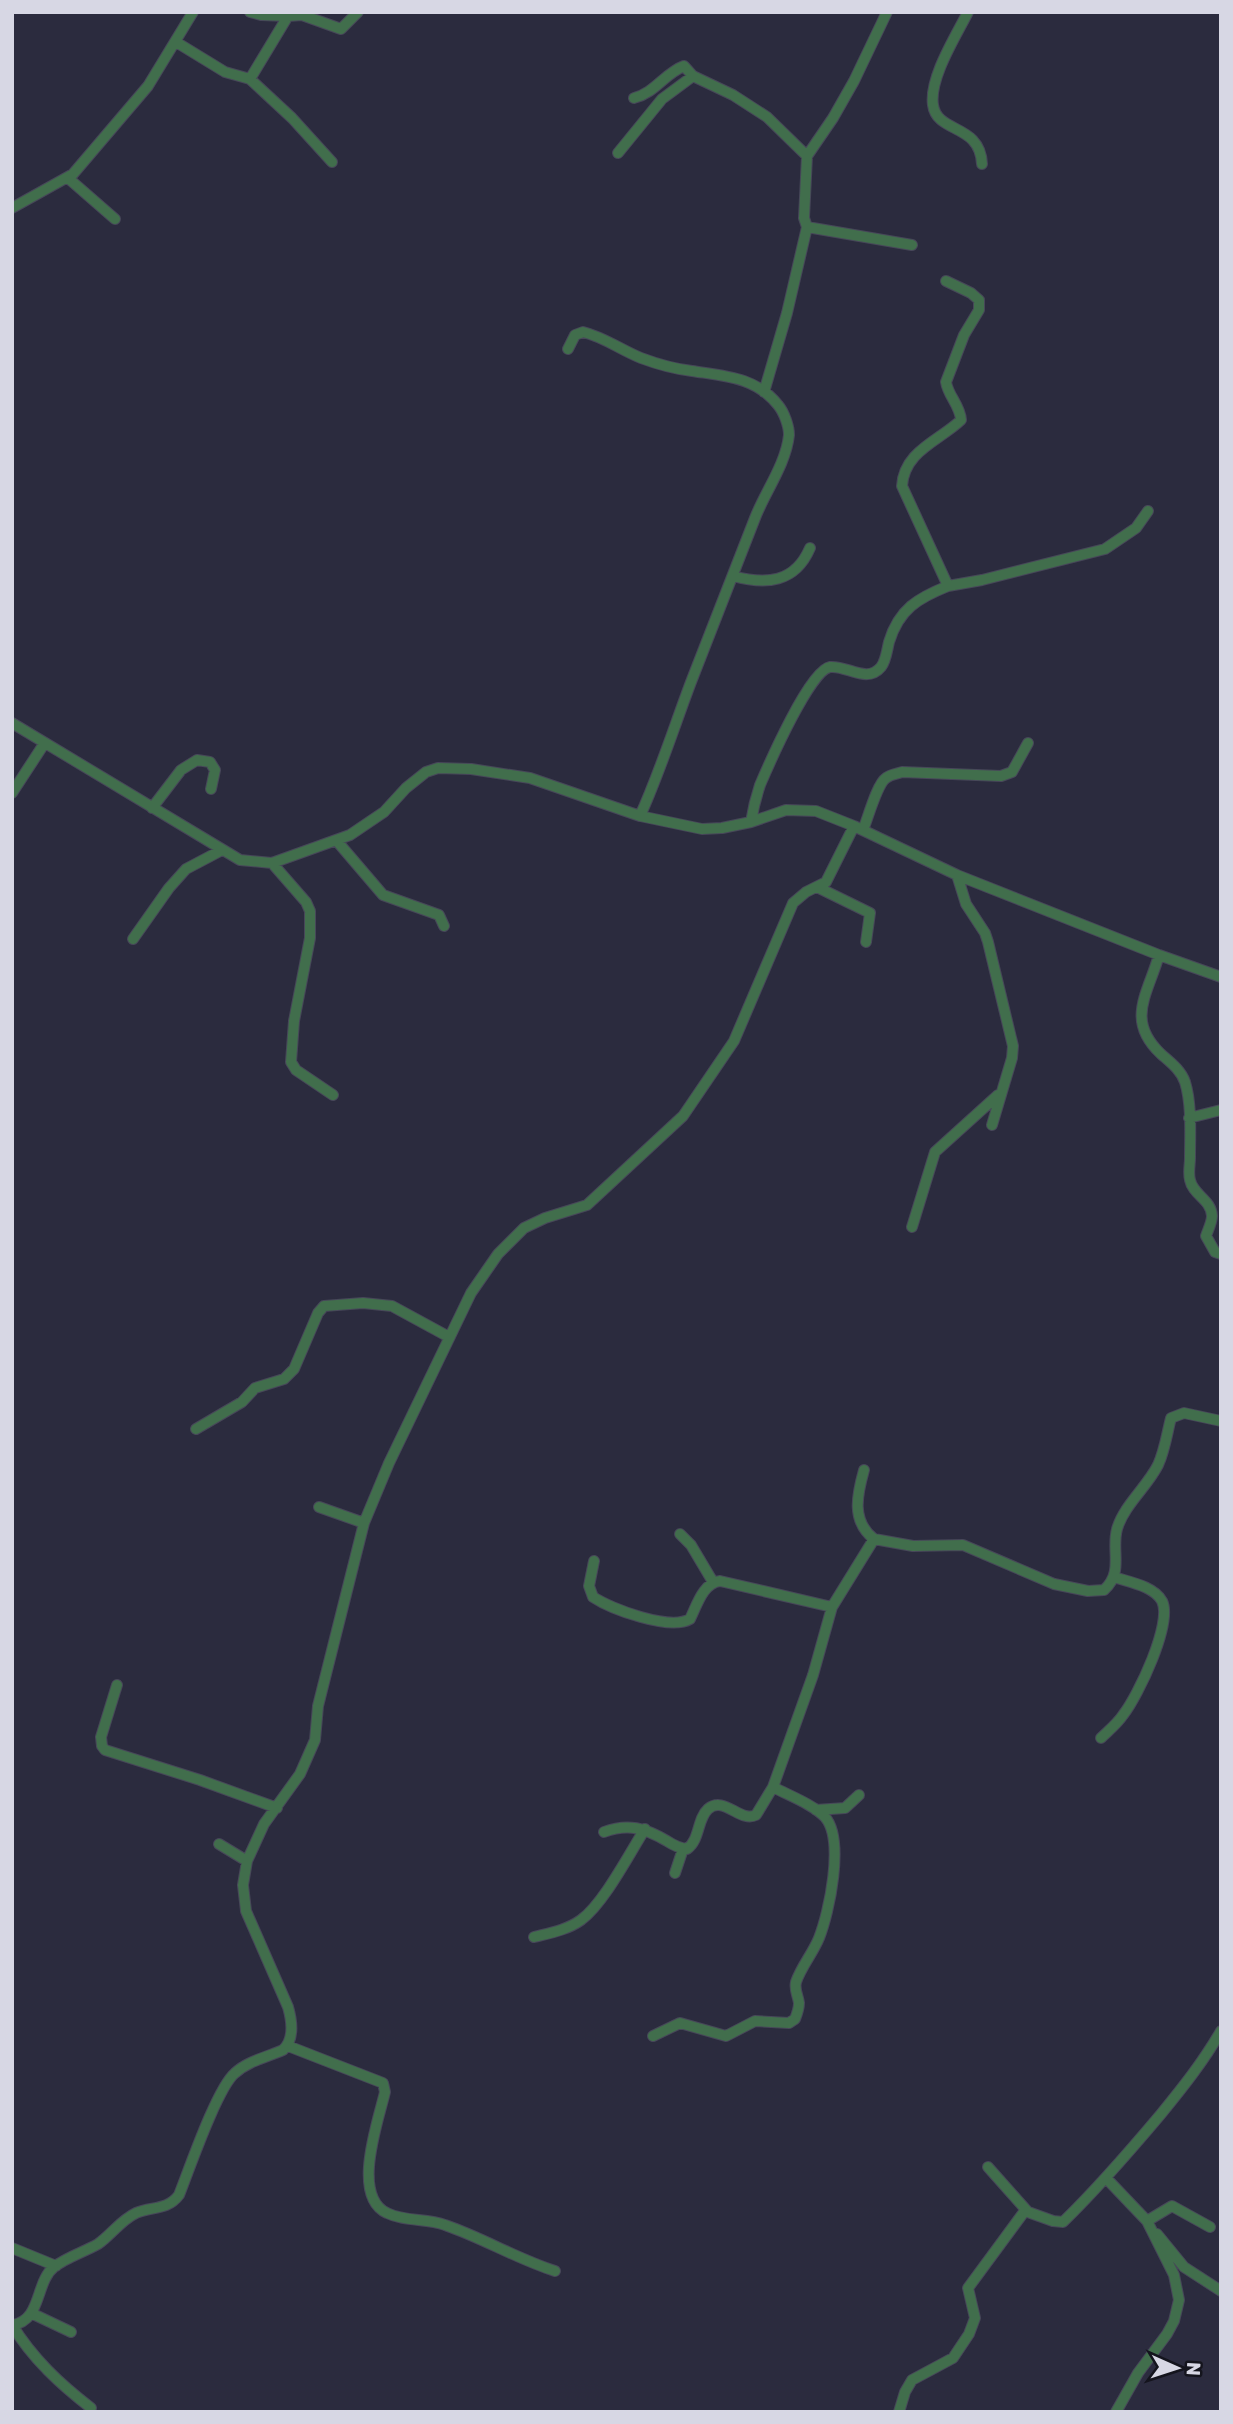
<svg xmlns="http://www.w3.org/2000/svg" width="1233" height="2424" viewBox="0 0 1233 2424" font-family="Rubik,sans-serif">
<style>
.lines{fill:none;stroke-linecap:round;stroke-linejoin:round}
.street-casing{stroke:#474759;stroke-width:12}
.street{stroke:#416e4c;stroke-width:10}
</style>
<rect width="100%" height="100%" fill="#2b2b3e"/>
<g class="lines">
<!-- street casing -->
<g class="street-casing">
<path id="street" d="M250,12L261,15L288,16
M968,12C956,36 929,78 933,105C937,134 980,123 982,164
M176,42L225,72L250,79L292,118L332,162
M250,79L288,16L302,15L341,29L358,12
M634,98C655,93 665,73 684,66L693,76L733,95L767,117L807,156
M618,153L662,99L693,76
M68,178L115,219
M12,208L73,174L148,86L193,12
M807,227L912,245
M568,349L575,335L583,332C604,337 621,350 641,358C657,364 675,369 692,371C725,376 756,377 778,405C784,412 789,426 789,435C786,464 765,492 755,518C734,573 712,627 691,682C674,727 660,772 640,816
M764,392L787,313L807,227L804,218L807,156L833,118L854,81L887,12
M733,576C766,585 795,583 810,548
M948,586L982,580L1105,549L1136,528L1148,511
M12,723L240,860L272,863L350,835L384,812L406,788L426,772L438,768L471,769L530,778L640,816L702,829L722,828L751,822L786,810L816,811L854,826L957,875L1159,955L1221,977
M12,793L44,744
M152,808L181,770L197,760L210,762L215,770L211,789
M751,822C753,809 756,797 760,785C769,764 810,670 830,667C847,665 867,684 881,667C886,661 887,650 889,642C899,609 918,598 948,586L902,486C904,451 939,441 961,420C960,405 948,396 946,382L964,335L979,310V300L971,293L946,281
M863,830C868,818 877,784 886,778C891,774 897,774 902,772L1001,776L1012,772L1028,743
M336,840L383,895L439,915L444,926
M272,863L306,902L310,911V938L294,1021L291,1062L296,1070L333,1095
M957,875L966,904L985,933L988,942L1013,1046L1012,1058L992,1125
M817,887L870,913L866,942
M133,939L169,888L186,869L222,850
M1159,955C1148,994 1125,1020 1161,1054C1170,1062 1181,1070 1185,1082C1192,1105 1190,1134 1190,1158C1190,1165 1188,1173 1190,1180C1193,1195 1211,1199 1212,1216C1212,1222 1208,1230 1206,1236L1215,1252L1221,1254
M1189,1118L1221,1110
M912,1227L935,1152L998,1095
M196,1429L242,1402L255,1388L284,1379L294,1369L318,1313L324,1306L363,1303L392,1306L449,1337
M864,1470C857,1495 851,1521 874,1539
M319,1507L364,1523
M680,1534L691,1545L713,1582
M594,1561L589,1586L593,1597C611,1609 670,1631 690,1619C697,1605 703,1583 720,1581L832,1607
M117,1685L101,1737L102,1746L105,1750L200,1780L277,1808
M1101,1738C1108,1731 1117,1724 1123,1715C1138,1696 1173,1623 1162,1601C1154,1586 1129,1582 1114,1577
M816,1810L845,1808L859,1795
M604,1832C628,1823 645,1828 667,1841C673,1845 679,1848 687,1849C700,1840 697,1819 708,1809C724,1795 740,1823 756,1815L773,1787L813,1675L832,1607L874,1539L913,1546L963,1545L1054,1584L1088,1591L1104,1590C1124,1572 1111,1551 1117,1529C1124,1505 1147,1487 1158,1465C1165,1450 1167,1433 1171,1418L1184,1413L1221,1421
M219,1844L247,1861
M675,1873L683,1849
M534,1937C550,1933 567,1930 581,1920C604,1903 629,1854 645,1829
M653,2036L680,2023L726,2036L755,2021L789,2023L795,2019C797,2014 799,2008 799,2003C798,1995 794,1990 796,1982C801,1967 813,1953 819,1938C829,1913 845,1840 825,1817C812,1804 790,1796 773,1787
M288,2046L383,2083L385,2092C378,2122 351,2196 387,2213C405,2222 427,2218 445,2225C483,2238 517,2259 555,2271
M988,2167L1028,2212
M1107,2179L1147,2221L1174,2275L1179,2300L1174,2321L1167,2334L1138,2373L1116,2412
M1147,2221L1172,2206L1210,2227
M1157,2234L1184,2267L1221,2291
M12,2248L56,2266
M31,2313L71,2332
M12,2325C42,2321 35,2282 54,2267C67,2257 84,2252 98,2244C111,2235 121,2220 136,2213C151,2206 167,2211 179,2195C189,2170 217,2088 235,2073C248,2061 267,2057 283,2050C295,2039 292,2021 288,2007L246,1911L243,1885L247,1861L264,1824L300,1774L315,1740L318,1706L364,1523L389,1463L471,1293L498,1254L524,1228L545,1218L587,1205L683,1116L734,1041L793,903L806,892L826,882L854,826
M12,2325C33,2359 60,2384 91,2408
M899,2412L905,2392L912,2380L953,2358L969,2334L975,2318L968,2288L1024,2212H1028L1053,2221L1063,2222C1098,2188 1129,2152 1161,2114C1183,2087 1203,2062 1221,2031"/>
</g>
<!-- street -->
<use href="#street" class="street"/>
</g>
<!-- border -->
<rect width="1233" height="2424" fill="none" stroke="#d7d7e4" stroke-width="28"/>
<!-- north arrow -->
<g transform="translate(1177 2368) rotate(93)" stroke="#14141d" stroke-width="5" paint-order="stroke">
<path d="M0-5L12 26L0 18L-12 26Z" fill="#d7d7e4"/>
<text y="-10" font-size="19" font-weight="bold" text-anchor="middle" fill="#d7d7e4">N</text>
</g>
</svg>
